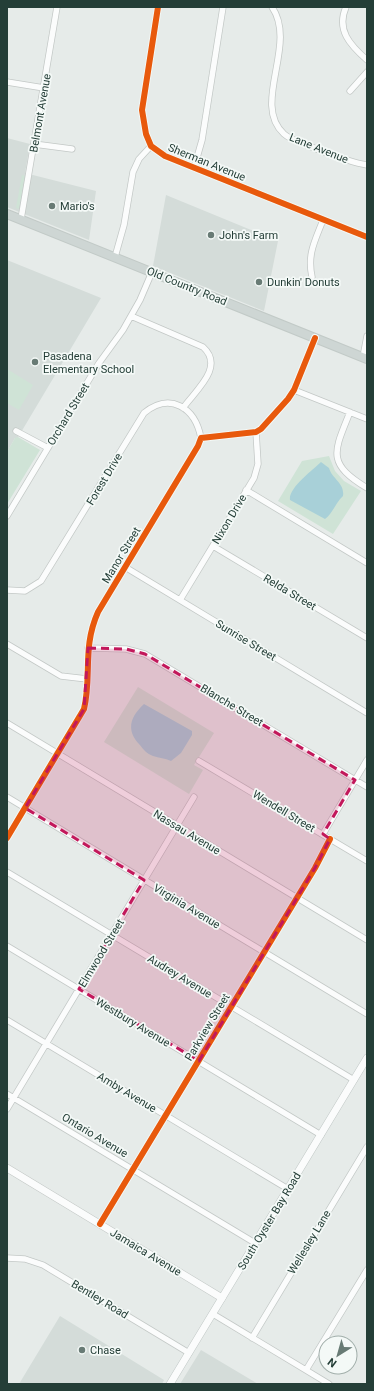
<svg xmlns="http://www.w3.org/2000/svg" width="374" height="1391" viewBox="0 0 374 1391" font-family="Roboto,sans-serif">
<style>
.built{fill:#d4dcd9}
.green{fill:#cfe3d6}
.water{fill:#a8d0d8}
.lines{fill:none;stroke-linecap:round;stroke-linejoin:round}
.minor-casing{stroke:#c3c8c6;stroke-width:7}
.tertiary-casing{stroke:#c3c8c6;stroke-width:8}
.secondary-casing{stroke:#c1c8c6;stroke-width:8}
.primary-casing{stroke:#c2cac7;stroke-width:10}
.minor{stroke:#fbfcfc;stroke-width:5.5}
.tertiary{stroke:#fbfcfc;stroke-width:7}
.secondary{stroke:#fbfcfc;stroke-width:7}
.primary{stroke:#ced6d4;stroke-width:8}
.cycleway-casing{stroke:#f4f9f7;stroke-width:8}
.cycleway{stroke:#e8590c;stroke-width:6}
.marked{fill:#c2185b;fill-opacity:0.2;stroke:#c2185b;stroke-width:3;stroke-dasharray:8 5;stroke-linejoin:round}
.poi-dot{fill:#687b75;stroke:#f4f9f7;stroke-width:1.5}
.labels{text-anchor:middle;stroke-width:3.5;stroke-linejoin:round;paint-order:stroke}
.street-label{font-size:11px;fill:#243e37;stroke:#f4f9f7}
.poi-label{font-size:11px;fill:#243e37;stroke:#f4f9f7;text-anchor:start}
</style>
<rect width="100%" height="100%" fill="#e6ebe9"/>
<!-- built -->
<path class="built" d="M7,138L30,144L25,173L96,191L89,240L7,207Z
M166,195L278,241L264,311L153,266Z
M7,260L101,298L17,439L15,438L7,452Z
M60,1316L164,1380L162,1384H19Z
M201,1350L258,1384H180Z"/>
<!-- green -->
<path class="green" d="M22,175L25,176L19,209L16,208Z
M7,369L33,385L19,410L7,403Z
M18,437L40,450L7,504V452L15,438Z
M329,456L335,471L344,481L361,491L333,534L278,501L302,461Z
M138,687L214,733L194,765L203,770L189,794L104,742Z"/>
<!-- water -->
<path class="water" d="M321,462L329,468C332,479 345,483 343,496C336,502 333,513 325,519L290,500C288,488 313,470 321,462Z
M144,704L192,731V735L181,753L171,761C165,758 159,758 153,756C147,754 143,749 139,744C126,730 130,717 144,704Z"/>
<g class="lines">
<!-- minor casing -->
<g class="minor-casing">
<path id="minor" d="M158,7L142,110L146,134L151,146L165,156L367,237
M272,7C298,45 251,104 284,134C292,141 305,144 314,148C332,155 349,162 367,165
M346,7C336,30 350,45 367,60
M7,82L44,88
M350,91L367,72
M34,144L72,149
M194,168L202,140L223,7
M21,219L57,7
M115,257L124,225L133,172L139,159L151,146
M312,277C307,254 315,241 323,220
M131,316L203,347C225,367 196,390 183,408
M363,357L367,336
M294,390L367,419
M350,412C334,452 326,463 367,488
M16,431L48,448
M246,490L367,563
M7,516L99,363L123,330L140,300L152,272
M213,546L367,638
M125,567L367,713
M7,590L25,591L41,581L144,413C170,392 195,407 201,438
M180,600L254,478L258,464L256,432
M7,644L61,676L87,679
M88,648L126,649L145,654L367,787
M7,723L367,940
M199,761L367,861
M7,797L367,1014
M323,834L367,760
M7,838L84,709C92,675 82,648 98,612L198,446L201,438L256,432L261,429L288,399L294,390L315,338
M7,872L354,1080
M7,946L321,1135
M7,1020L288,1189
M7,1094L255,1243
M7,1109L194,797
M100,1224L315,868L330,839
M7,1258L25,1259L43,1265L189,1353
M213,1314L329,1384
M252,1338L367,1147
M306,1370L367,1270"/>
</g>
<!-- tertiary casing -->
<g class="tertiary-casing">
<path id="tertiary" d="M7,1168L222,1298"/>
</g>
<!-- secondary casing -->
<g class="secondary-casing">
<path id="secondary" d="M170,1384L367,1058"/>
</g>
<!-- primary casing -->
<g class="primary-casing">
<path id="primary" d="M7,214L367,359"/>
</g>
<!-- minor -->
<use href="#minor" class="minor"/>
<!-- tertiary -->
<use href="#tertiary" class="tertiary"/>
<!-- secondary -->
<use href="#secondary" class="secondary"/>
<!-- primary -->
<use href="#primary" class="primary"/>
<!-- cycleway casing -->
<g class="cycleway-casing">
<path id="cycleway" d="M158,7L142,110L146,134L151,146L165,156L367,237
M7,838L84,709C92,675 82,648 98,612L198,446L201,438L256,432L261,429L288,399L294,390L315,338
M100,1224L315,868L330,839"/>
</g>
<!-- cycleway -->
<use href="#cycleway" class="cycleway"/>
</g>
<!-- marked area -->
<path class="marked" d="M88,648L126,649L145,654L355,780L323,834L330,839L315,868L199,1061L79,989L144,880L25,808L84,709Z"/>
<!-- markers -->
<g class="poi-dot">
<circle cx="52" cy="206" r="4"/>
<circle cx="211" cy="235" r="4"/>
<circle cx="259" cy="282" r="4"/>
<circle cx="35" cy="362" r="4"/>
<circle cx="82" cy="1350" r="4"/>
</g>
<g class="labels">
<!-- street labels -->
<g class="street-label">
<text transform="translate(40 113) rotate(-80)" y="4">Belmont Avenue</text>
<text transform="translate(319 148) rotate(22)" y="4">Lane Avenue</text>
<text transform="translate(207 162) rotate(22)" y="4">Sherman Avenue</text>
<text transform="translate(187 286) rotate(22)" y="4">Old Country Road</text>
<text transform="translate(68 414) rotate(-59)" y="4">Orchard Street</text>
<text transform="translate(104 479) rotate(-59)" y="4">Forest Drive</text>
<text transform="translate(229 519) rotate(-59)" y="4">Nixon Drive</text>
<text transform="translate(121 555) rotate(-59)" y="4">Manor Street</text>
<text transform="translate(290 592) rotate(31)" y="4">Relda Street</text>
<text transform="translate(246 640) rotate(31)" y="4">Sunrise Street</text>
<text transform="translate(232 705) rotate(31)" y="4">Blanche Street</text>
<text transform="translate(284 811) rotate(31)" y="4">Wendell Street</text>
<text transform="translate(187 832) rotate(31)" y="4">Nassau Avenue</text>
<text transform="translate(187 906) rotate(31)" y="4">Virginia Avenue</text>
<text transform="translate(101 953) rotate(-59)" y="4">Elmwood Street</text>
<text transform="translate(180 976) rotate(31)" y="4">Audrey Avenue</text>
<text transform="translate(133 1022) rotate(31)" y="4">Westbury Avenue</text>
<text transform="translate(207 1027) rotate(-59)" y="4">Parkview Street</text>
<text transform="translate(127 1092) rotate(31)" y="4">Amby Avenue</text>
<text transform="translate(95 1135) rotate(31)" y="4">Ontario Avenue</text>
<text transform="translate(269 1221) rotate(-59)" y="4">South Oyster Bay Road</text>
<text transform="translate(309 1242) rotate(-59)" y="4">Wellesley Lane</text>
<text transform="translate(146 1252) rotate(31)" y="4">Jamaica Avenue</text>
<text transform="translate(100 1299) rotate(31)" y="4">Bentley Road</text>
</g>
<!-- poi labels -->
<g class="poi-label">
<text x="60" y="210">Mario's</text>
<text x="219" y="239">John's Farm</text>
<text x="267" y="286">Dunkin' Donuts</text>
<text x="43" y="360">Pasadena<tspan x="43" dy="13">Elementary School</tspan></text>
<text x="90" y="1354">Chase</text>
</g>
</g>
<!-- border -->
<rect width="374" height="1391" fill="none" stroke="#243e37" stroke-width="16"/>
<!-- north arrow -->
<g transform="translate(338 1355) rotate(217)"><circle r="19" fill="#f4f9f7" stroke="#a1aeaa"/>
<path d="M0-3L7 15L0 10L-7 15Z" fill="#687b75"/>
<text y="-6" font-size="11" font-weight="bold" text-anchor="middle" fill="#243e37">N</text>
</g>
</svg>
